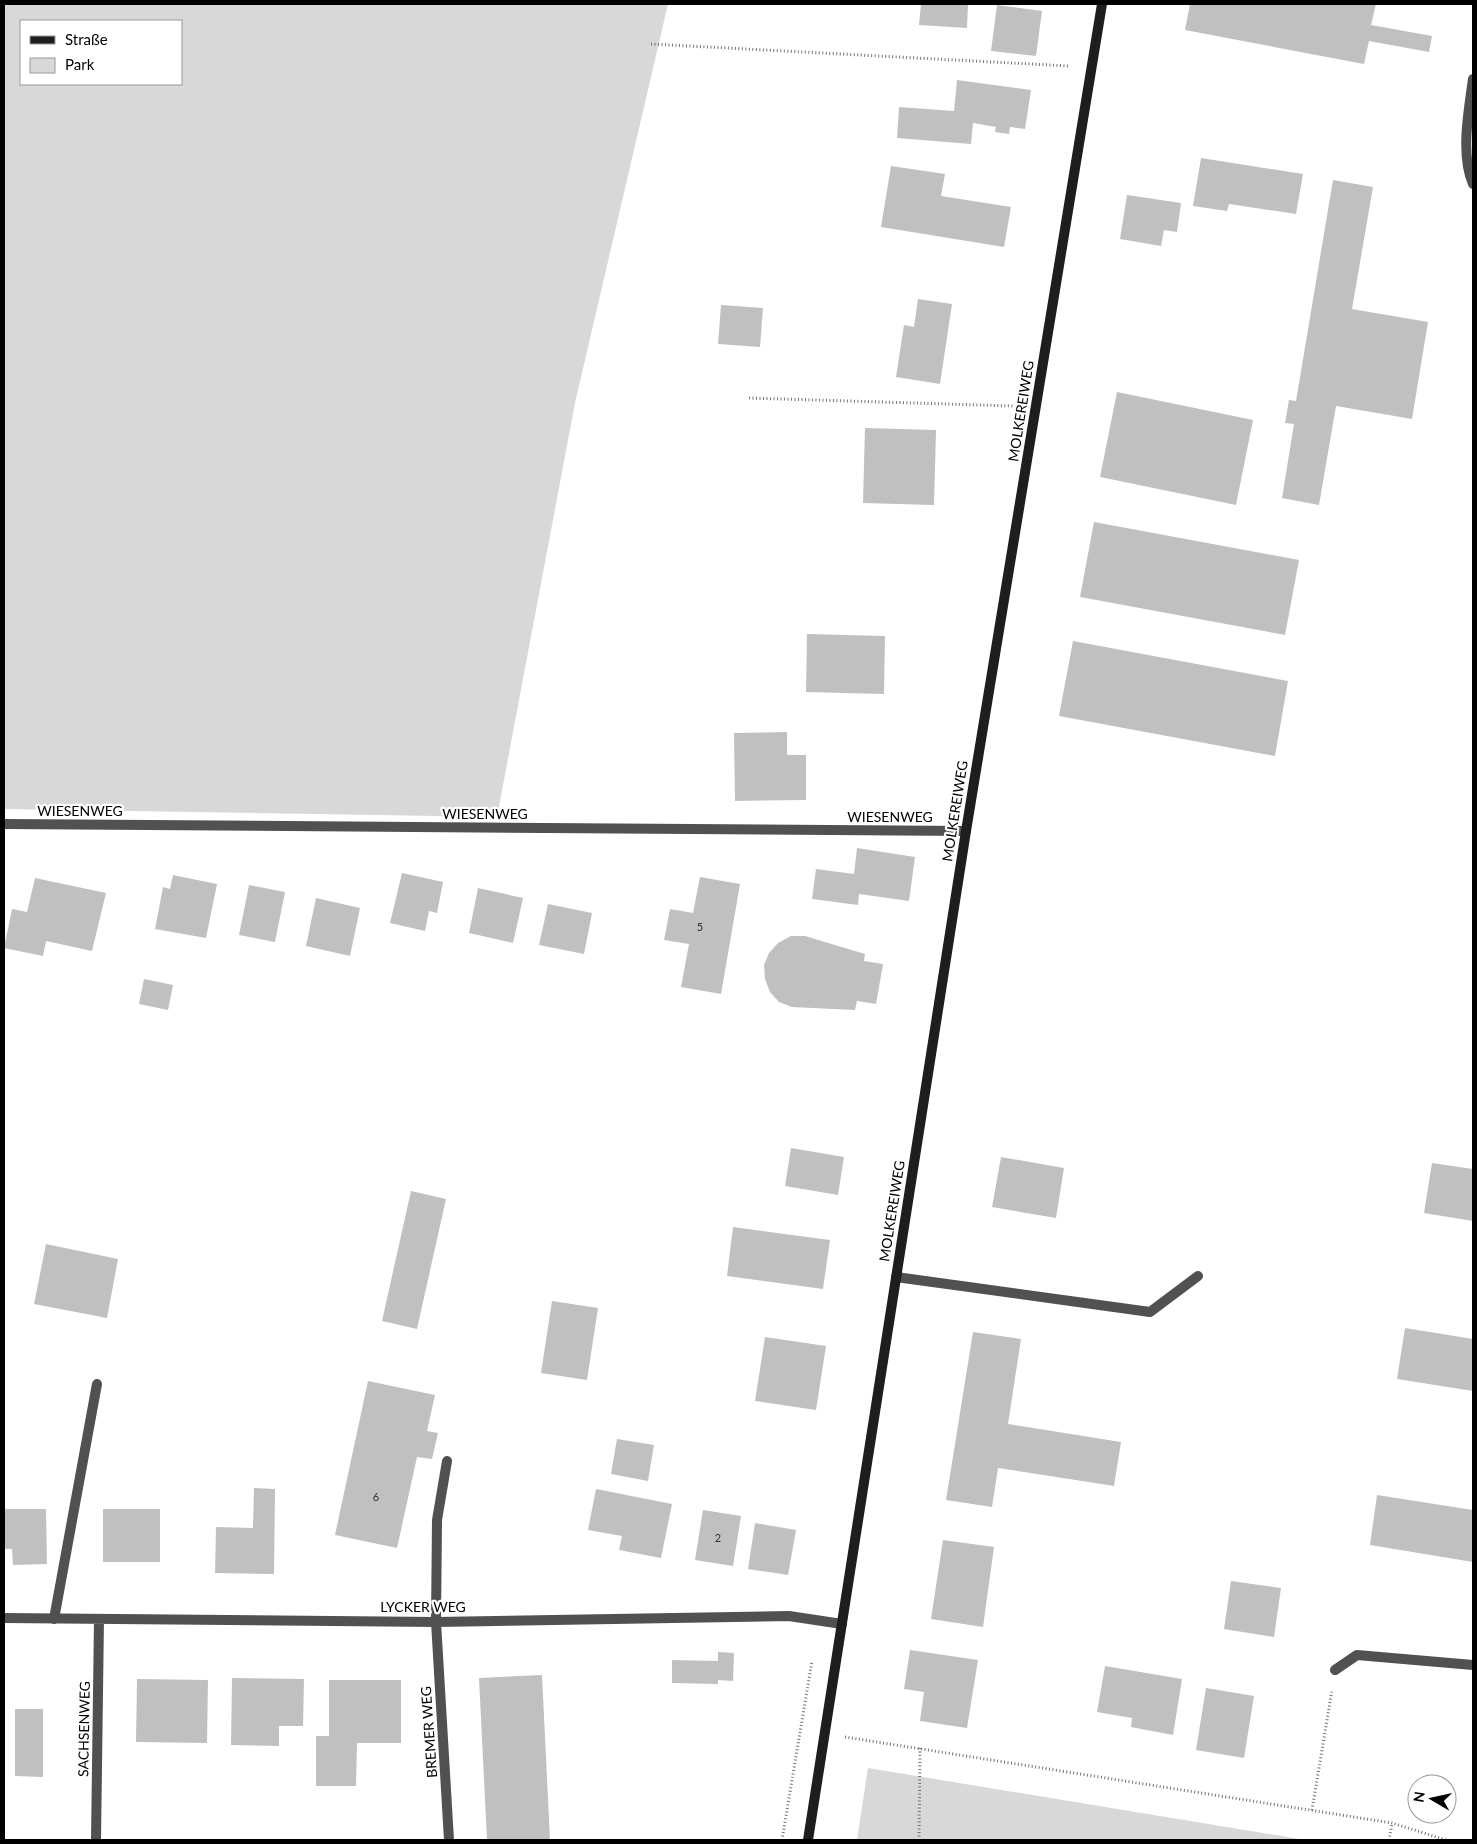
<svg xmlns="http://www.w3.org/2000/svg" width="1477" height="1844" viewBox="0 0 1477 1844" font-family="Lato,sans-serif">
<style>
.green{fill:#d8d8d8;fill-rule:evenodd}
.building{fill:#c0c0c0}
.lines{fill:none;stroke-linecap:round;stroke-linejoin:round}
.path{stroke:#737373;stroke-width:3;stroke-dasharray:1 2.5;stroke-linecap:butt}
.lane{stroke:#515151;stroke-width:10}
.street{stroke:#515151;stroke-width:10}
.secondary{stroke:#1e1e1e;stroke-width:10}
.labels{text-anchor:middle;stroke-width:4.5;stroke-linejoin:round;paint-order:stroke}
.number-label{font-size:11px;fill:#303030}
.street-label{font-size:14px;fill:#000;stroke:#fff}
</style>
<rect width="100%" height="100%" fill="#fff"/>
<!-- green -->
<path class="green" d="M4,4H668L575,403L497,817L4,809ZM21,21H181V84H21Z
M868,1768L1306,1840H857Z"/>
<!-- building -->
<path class="building" d="M921,4H968L967,28L919,25Z
M1190,4H1376L1371,25L1432,36L1429,52L1369,41L1364,64L1185,30Z
M997,5L1042,11L1036,56L991,51Z
M957,80L1031,90L1025,129L1010,127L1009,134L995,132L996,127L973,123L971,144L897,138L899,107L954,111Z
M1201,158L1303,174L1296,214L1229,204L1227,211L1193,206Z
M891,166L945,174L941,196L1011,207L1004,247L881,227Z
M1333,180L1373,187L1352,309L1428,322L1412,419L1336,406L1319,505L1282,498L1294,424L1285,423L1289,400L1296,401Z
M1127,195L1181,203L1177,232L1164,230L1161,246L1120,239Z
M918,299L952,304L940,384L896,377L904,325L914,327Z
M721,305L763,308L760,347L718,344Z
M1117,392L1253,420L1236,505L1100,477Z
M865,428L936,430L934,505L863,503Z
M1094,522L1299,560L1285,635L1080,597Z
M807,634L885,636L884,694L806,692Z
M1073,641L1288,681L1275,756L1059,716Z
M787,732V755H806V800L735,801L734,733Z
M857,848L915,857L909,901L859,894L858,905L812,899L816,869L854,874Z
M402,873L443,882L437,913L429,911L425,931L390,923Z
M173,875L217,884L206,938L155,929L163,887L170,889Z
M700,877L740,884L721,994L681,987L689,944L664,940L670,909L693,913Z
M35,878L106,893L92,951L46,941L43,956L4,948L12,909L27,912Z
M249,885L285,892L275,942L239,935Z
M478,888L523,898L513,943L469,933Z
M316,898L360,908L350,956L306,946Z
M548,904L592,913L584,954L539,945Z
M791,936H805L865,954L864,961L883,964L876,1004L857,1001L855,1010L792,1007L779,1002L770,992L765,979L764,965L769,953L778,943Z
M144,979L173,985L168,1010L139,1004Z
M791,1148L844,1157L838,1195L785,1186Z
M1001,1157L1064,1168L1056,1218L992,1207Z
M1432,1163L1473,1169V1221L1424,1213Z
M411,1191L446,1199L417,1329L382,1321Z
M733,1227L830,1240L823,1289L727,1276Z
M46,1244L118,1259L107,1318L34,1304Z
M552,1301L598,1308L587,1380L541,1373Z
M1405,1328L1473,1339V1391L1397,1379Z
M973,1332L1021,1339L1008,1424L1121,1442L1114,1486L998,1468L992,1507L946,1500Z
M765,1337L826,1346L816,1410L755,1401Z
M368,1381L435,1395L427,1431L438,1433L432,1459L417,1457L397,1548L335,1535Z
M617,1439L654,1445L648,1481L611,1474Z
M254,1488L275,1489L274,1574L215,1573L216,1527L253,1528Z
M596,1489L672,1504L661,1558L619,1550L622,1536L588,1530Z
M1377,1495L1473,1510V1562L1370,1545Z
M4,1509H46L47,1564L13,1565L12,1549H4Z
M103,1509H160V1562H103Z
M703,1510L741,1516L733,1566L695,1560Z
M755,1523L796,1530L788,1575L748,1569Z
M943,1540L994,1547L983,1627L931,1619Z
M1231,1581L1281,1588L1274,1637L1224,1629Z
M910,1650L978,1660L967,1728L920,1721L924,1692L904,1689Z
M718,1652L734,1653L733,1681L718,1680V1684L672,1683V1660L718,1661Z
M1105,1666L1182,1679L1173,1735L1131,1727L1132,1718L1097,1712Z
M542,1675L550,1840H487L479,1678Z
M232,1678L304,1679L303,1726H279V1746L231,1745Z
M137,1679L208,1680L207,1743L136,1742Z
M329,1680H401V1743H357L356,1786H316V1736H329Z
M1206,1688L1254,1696L1244,1758L1196,1750Z
M15,1709H43V1777L15,1776Z"/>
<g class="lines">
<!-- path -->
<path class="path" d="M651,44L1069,66
M749,398L1013,406
M845,1737L1392,1823L1446,1840
M1312,1810L1332,1690
M782,1840L812,1661
M919,1840L920,1748
M1389,1840L1392,1824"/>
<!-- lane -->
<path class="lane" d="M896,1277L1150,1312L1198,1276
M54,1619L97,1384
M436,1622L437,1520L447,1461
M1335,1670L1357,1655L1473,1665"/>
<!-- street -->
<path class="street" d="M1473,79C1469,109 1460,155 1473,184
M4,824L966,831
M4,1618L436,1622L789,1616L842,1624
M436,1622L449,1840
M96,1840L99,1619"/>
<!-- secondary -->
<path class="secondary" d="M808,1840L966,831L1102,4"/>
</g>
<g class="labels">
<!-- number labels -->
<g class="number-label">
<text x="700" y="931">5</text>
<text x="376" y="1501">6</text>
<text x="718" y="1542">2</text>
</g>
<!-- street labels -->
<g class="street-label">
<text transform="translate(1021 411) rotate(-81)" y="5">MOLKEREIWEG</text>
<text x="80" y="816">WIESENWEG</text>
<text transform="translate(955 811) rotate(-81)" y="5">MOLKEREIWEG</text>
<text x="485" y="819">WIESENWEG</text>
<text x="890" y="822">WIESENWEG</text>
<text transform="translate(892 1211) rotate(-81)" y="5">MOLKEREIWEG</text>
<text x="423" y="1612">LYCKER WEG</text>
<text transform="translate(84 1729) rotate(-89)" y="5">SACHSENWEG</text>
<text transform="translate(429 1732) rotate(-94)" y="5">BREMER WEG</text>
</g>
</g>
<!-- border -->
<rect width="1477" height="1844" fill="none" stroke="#000000" stroke-width="10"/>
<!-- legend -->
<rect x="20" y="20" width="162" height="65" fill="#ffffff" stroke="#999999"/>
<rect x="30" y="36" width="25" height="8" fill="#1e1e1e" stroke="#999999"/>
<text x="65" y="45" font-size="15" fill="#000000">Straße</text>
<rect x="30" y="58" width="25" height="15" fill="#d8d8d8" stroke="#999999"/>
<text x="65" y="70" font-size="15" fill="#000000">Park</text>
<!-- north arrow -->
<g transform="translate(1432 1799) rotate(279)"><circle r="24" fill="#ffffff" stroke="#999999"/>
<path d="M0-4L9 19L0 12L-9 19Z" fill="#000000"/>
<text y="-8" font-size="14" font-weight="bold" text-anchor="middle" fill="#000000">N</text>
</g>
</svg>
